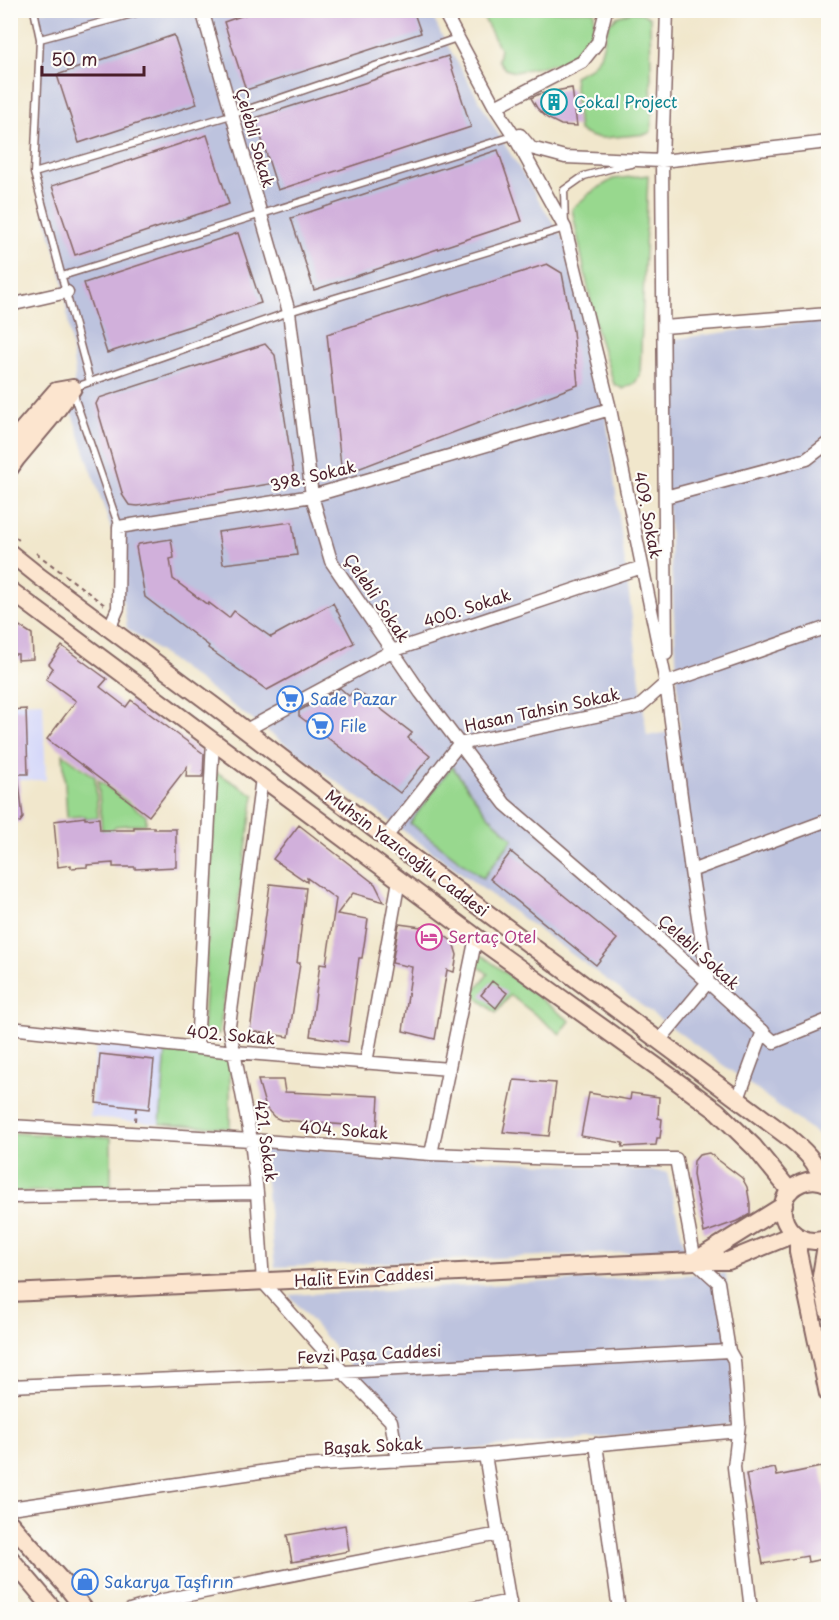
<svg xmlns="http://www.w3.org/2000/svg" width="839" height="1620" viewBox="0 0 839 1620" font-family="'Playpen Sans',sans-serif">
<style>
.built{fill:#d5d8f9}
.industrial{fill:#bdc3de}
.green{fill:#98d88e;stroke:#717c5c;stroke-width:1.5}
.building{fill:#d1b0db}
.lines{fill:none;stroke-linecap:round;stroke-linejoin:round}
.lane-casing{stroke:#846563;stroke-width:9}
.street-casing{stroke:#846563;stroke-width:15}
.secondary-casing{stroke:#846563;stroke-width:20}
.path{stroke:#846563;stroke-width:2;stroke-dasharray:4.5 4.5;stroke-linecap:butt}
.lane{stroke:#fff;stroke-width:6}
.street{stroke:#fff;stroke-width:12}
.secondary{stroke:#fce5cf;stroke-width:16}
.labels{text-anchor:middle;stroke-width:4.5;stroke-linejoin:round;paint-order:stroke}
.culture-label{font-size:16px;fill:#0d838f;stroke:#fdfcf7;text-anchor:start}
.street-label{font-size:16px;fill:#4a1f2b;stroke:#fdfcf7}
.shop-label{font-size:16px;fill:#366cbe;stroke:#fdfcf7;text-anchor:start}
.hotel-label{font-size:16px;fill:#b23c85;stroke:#fdfcf7;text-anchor:start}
</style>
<rect width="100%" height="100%" fill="#fdfcf7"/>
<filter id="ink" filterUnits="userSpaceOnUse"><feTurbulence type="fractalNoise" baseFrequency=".0167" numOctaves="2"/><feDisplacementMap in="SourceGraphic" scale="12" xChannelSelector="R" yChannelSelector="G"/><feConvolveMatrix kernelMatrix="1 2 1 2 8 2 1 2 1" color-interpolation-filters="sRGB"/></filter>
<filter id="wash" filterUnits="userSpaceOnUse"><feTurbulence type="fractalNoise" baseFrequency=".008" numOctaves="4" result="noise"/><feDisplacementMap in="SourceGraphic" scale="24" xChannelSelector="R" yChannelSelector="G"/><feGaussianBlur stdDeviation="1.35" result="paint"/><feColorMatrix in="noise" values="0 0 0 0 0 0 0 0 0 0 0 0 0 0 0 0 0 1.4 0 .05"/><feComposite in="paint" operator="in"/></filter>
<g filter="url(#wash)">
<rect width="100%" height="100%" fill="#f1e7cc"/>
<!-- built -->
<path class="built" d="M43,702L46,780H11L10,703Z
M96,1043L166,1050L160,1124L90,1117Z"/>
<!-- industrial -->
<path class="industrial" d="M34,11H430L440,32L497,132L576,260L605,407L647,736L680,730L659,341L828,319V1142L127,628L114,537L70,408L75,374L62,276L34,173L40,39Z
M262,1145L667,1172L685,1250L275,1267Z
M726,1273L737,1424L400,1456V1423L289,1295Z"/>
<!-- green -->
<path class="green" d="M480,11H594C595,30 592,50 572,60L515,72L505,69L498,60L500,49Z
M631,12L642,13L650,18L652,124L651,131L647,134L604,138L592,137L579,131L574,76L590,68L600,56L609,24L617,17Z
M648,175L640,374L635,383L623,389L614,384L597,332L572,209L590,193L613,179Z
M63,754L95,777L98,818L86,819L85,816L67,817Z
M452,766L486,813L513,839L483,878L410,823Z
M216,772L254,795L219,1034L203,1032Z
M98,780L146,816V824L116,826L111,831L102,833Z
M477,956H483L570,1021L560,1034L510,995L496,1013L472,994L488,974L474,963Z
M166,1050L230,1058V1128L160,1124Z
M11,1133L111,1137V1190L11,1192Z"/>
<g id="blocks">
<!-- building -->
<path class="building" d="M258,10H413L421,33L246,90L224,22Z
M174,35L197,104L79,143L57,75Z
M448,56L471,127L278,190L255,118Z
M572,88L577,126L561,125L547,118L537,108L531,98L539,94Z
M207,135L229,204L75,255L52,186Z
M498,150L522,221L314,290L291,218Z
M238,233L261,303L107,353L84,283Z
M547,264L562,273L573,331L578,385L342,475L327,334Z
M265,344L275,355L294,477L287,481L138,506L129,505L123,496L96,404L99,398Z
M292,522L297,555L223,564L218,532Z
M171,539L174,558L170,559L173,579L208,605L209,603L229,618L234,611L271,637L333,603L354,643L267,690L208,648L209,646L145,597L136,547L139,544Z
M10,620L32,634L33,659L18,660V654H10Z
M62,646L107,679L100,687L126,707L131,700L204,754L203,777H186L187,767L149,816L47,739L76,701L46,679L53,668L49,664Z
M340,688L349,696L355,689L412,733L408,738L430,756L400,793L299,716V711Z
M26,709L28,774H18L23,818L20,822L10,823V710Z
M85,817V819L99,818L100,830H134V827H154V829H176V867L135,869V867H113V863L87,865V867L71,868V865L58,867L54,821Z
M299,825L375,884L384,902L353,893L337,914L368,919L362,958H359L348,1042L310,1036L320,964L326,965L336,899L307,878V882L273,859Z
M511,852L617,939L596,965L490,879Z
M270,884L306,888L297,963H300L289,1037L250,1031Z
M399,924L436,929L453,942L457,955L454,972L447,970L435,1039L403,1031L412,967L392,963Z
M492,981L507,993L496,1008L481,995Z
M100,1054L154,1060L149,1109L96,1103Z
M258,1080H283L285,1092L379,1096L377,1130L346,1128V1125L281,1120L274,1117L266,1108Z
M514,1080L556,1083L549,1136L503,1132Z
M589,1093L630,1100L631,1093L659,1097L658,1118L662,1119L660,1138H657L656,1145L622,1147L623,1143L581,1136Z
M709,1153L742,1178L747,1187L750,1204V1214L740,1220L704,1233L693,1175L694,1161L699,1155Z
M821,1467L828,1505V1558L808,1562L807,1556L763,1564L746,1474L775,1468L777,1476Z
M345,1525L349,1551L292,1562L287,1535Z"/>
</g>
</g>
<g filter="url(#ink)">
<use href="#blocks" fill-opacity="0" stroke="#846563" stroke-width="1.5"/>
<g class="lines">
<!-- lane casing -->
<g class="lane-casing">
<path id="lane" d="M34,10L40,39L34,173L90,382
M40,39L147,10
M34,173L231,115L457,38
M62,276L513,136
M119,527L76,402L73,388L289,312L565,228L564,190L584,176L620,166L632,164"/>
</g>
<!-- street casing -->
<g class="street-casing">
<path id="street" d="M202,10L289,312L312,496L331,561L421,693L505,804L635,916L774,1042L828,1020
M443,10L495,107L514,136L565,228L610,409L666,683L691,871L708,982L659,1041
M501,113L495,107L582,62L598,42L606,10
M520,135L531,148L565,157L662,161L828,142
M10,305L67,292
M664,327L828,314
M665,497L807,459L828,443
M109,629L118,608L119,527L312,496L610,409
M666,654L662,161L667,10
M246,730L392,651L642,567
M262,778L229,1026L251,1140L257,1193L263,1282L343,1372L391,1421L398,1461
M386,837L459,744L639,707L666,683L828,627
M691,871L828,820
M10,1028L235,1052L449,1069
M197,1048L213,741
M366,1063L399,880
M738,1099L763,1031
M10,1126L251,1140L431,1154L559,1159H676L695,1261L718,1282L729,1351L734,1360L739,1424L734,1467L751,1610
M431,1154L476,937
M10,1197L257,1193
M10,1386L343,1372L729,1351
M596,1444L619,1610
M485,1455L511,1610
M10,1508L302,1466L485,1455L738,1431
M130,1610L163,1600L499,1534
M466,1610L510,1601"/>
</g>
<!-- secondary casing -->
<g class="secondary-casing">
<path id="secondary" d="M10,444L56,391L73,388L53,415L17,458L10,468
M10,553L40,577L214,706L373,828L787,1136C804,1150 816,1161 823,1181
M10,590L476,937L667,1074L717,1111L754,1147L790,1191
M828,1184C819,1179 810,1179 801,1183C764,1199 788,1254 828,1238
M798,1237V1252L828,1394
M827,1239L821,1276L828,1311
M696,1260L784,1205
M10,1293L695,1261H728L794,1234
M10,1523L67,1587L85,1610
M10,1558L54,1610"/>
</g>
<!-- path -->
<path class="path" d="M10,530L12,534L20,541
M36,553L106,606
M135,1121L136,1107"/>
<!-- lane -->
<use href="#lane" class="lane"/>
<!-- street -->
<use href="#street" class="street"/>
<!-- secondary -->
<use href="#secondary" class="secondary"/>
</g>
</g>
<!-- icons -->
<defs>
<g id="building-ring" transform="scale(1.35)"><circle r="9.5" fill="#fdfcf7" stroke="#0f9aa8" stroke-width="1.5"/><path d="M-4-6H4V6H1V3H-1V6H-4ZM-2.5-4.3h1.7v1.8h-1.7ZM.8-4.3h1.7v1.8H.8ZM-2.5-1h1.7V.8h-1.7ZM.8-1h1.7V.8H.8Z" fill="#0f9aa8"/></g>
<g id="supermarket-ring" transform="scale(1.35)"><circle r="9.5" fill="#fdfcf7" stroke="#3f7fe0" stroke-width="1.5"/><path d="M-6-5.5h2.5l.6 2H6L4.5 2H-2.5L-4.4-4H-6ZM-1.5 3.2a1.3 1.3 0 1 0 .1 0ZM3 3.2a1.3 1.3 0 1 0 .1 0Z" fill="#3f7fe0"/></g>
<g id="hotel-ring" transform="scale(1.35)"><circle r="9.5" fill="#fdfcf7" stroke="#d1479c" stroke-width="1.5"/><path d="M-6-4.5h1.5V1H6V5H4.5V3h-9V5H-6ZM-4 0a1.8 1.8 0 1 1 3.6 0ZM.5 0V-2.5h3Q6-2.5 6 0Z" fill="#d1479c"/></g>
<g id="shop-ring" transform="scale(1.35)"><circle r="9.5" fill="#fdfcf7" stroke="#3f7fe0" stroke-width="1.5"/><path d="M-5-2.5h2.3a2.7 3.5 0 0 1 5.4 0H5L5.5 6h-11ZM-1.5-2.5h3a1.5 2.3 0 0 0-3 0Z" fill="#3f7fe0"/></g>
</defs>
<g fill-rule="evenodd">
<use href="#building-ring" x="554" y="102"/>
<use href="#supermarket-ring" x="290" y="699"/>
<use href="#supermarket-ring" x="320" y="726"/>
<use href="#hotel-ring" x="429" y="937"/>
<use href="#shop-ring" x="85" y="1582"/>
</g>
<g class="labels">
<!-- culture labels -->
<g class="culture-label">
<text x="574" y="108">Çokal Project</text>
</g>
<!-- street labels -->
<g class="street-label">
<text transform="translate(255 138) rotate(74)" y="6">Çelebli Sokak</text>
<text transform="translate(313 476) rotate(-13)" y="6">398. Sokak</text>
<text transform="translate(648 515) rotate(79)" y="6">409. Sokak</text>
<text transform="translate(377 598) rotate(56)" y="6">Çelebli Sokak</text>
<text transform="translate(467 608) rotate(-18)" y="6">400. Sokak</text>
<text transform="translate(542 710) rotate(-12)" y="6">Hasan Tahsin Sokak</text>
<text transform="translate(407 853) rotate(37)" y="6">Muhsin Yazıcıoğlu Caddesi</text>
<text transform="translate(699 952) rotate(42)" y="6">Çelebli Sokak</text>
<text transform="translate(231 1035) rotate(5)" y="6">402. Sokak</text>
<text transform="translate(344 1130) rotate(4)" y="6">404. Sokak</text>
<text transform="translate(266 1141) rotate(82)" y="6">421. Sokak</text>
<text transform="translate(364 1277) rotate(-3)" y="6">Halit Evin Caddesi</text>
<text transform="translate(369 1354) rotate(-3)" y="6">Fevzi Paşa Caddesi</text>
<text transform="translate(373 1446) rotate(-3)" y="6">Başak Sokak</text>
</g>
<!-- shop labels -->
<g class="shop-label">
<text x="310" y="705">Sade Pazar</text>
<text x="340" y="732">File</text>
<text x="104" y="1588">Sakarya Taşfırın</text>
</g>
<!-- hotel labels -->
<g class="hotel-label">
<text x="448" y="943">Sertaç Otel</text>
</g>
</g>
<!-- margin -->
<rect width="839" height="1620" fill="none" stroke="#fdfcf7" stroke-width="36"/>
<!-- scale -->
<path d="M42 66v9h102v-9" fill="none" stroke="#4a1f2b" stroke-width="3"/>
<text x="51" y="66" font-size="18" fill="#4a1f2b" stroke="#fdfcf7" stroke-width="4.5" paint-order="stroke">50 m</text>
</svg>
